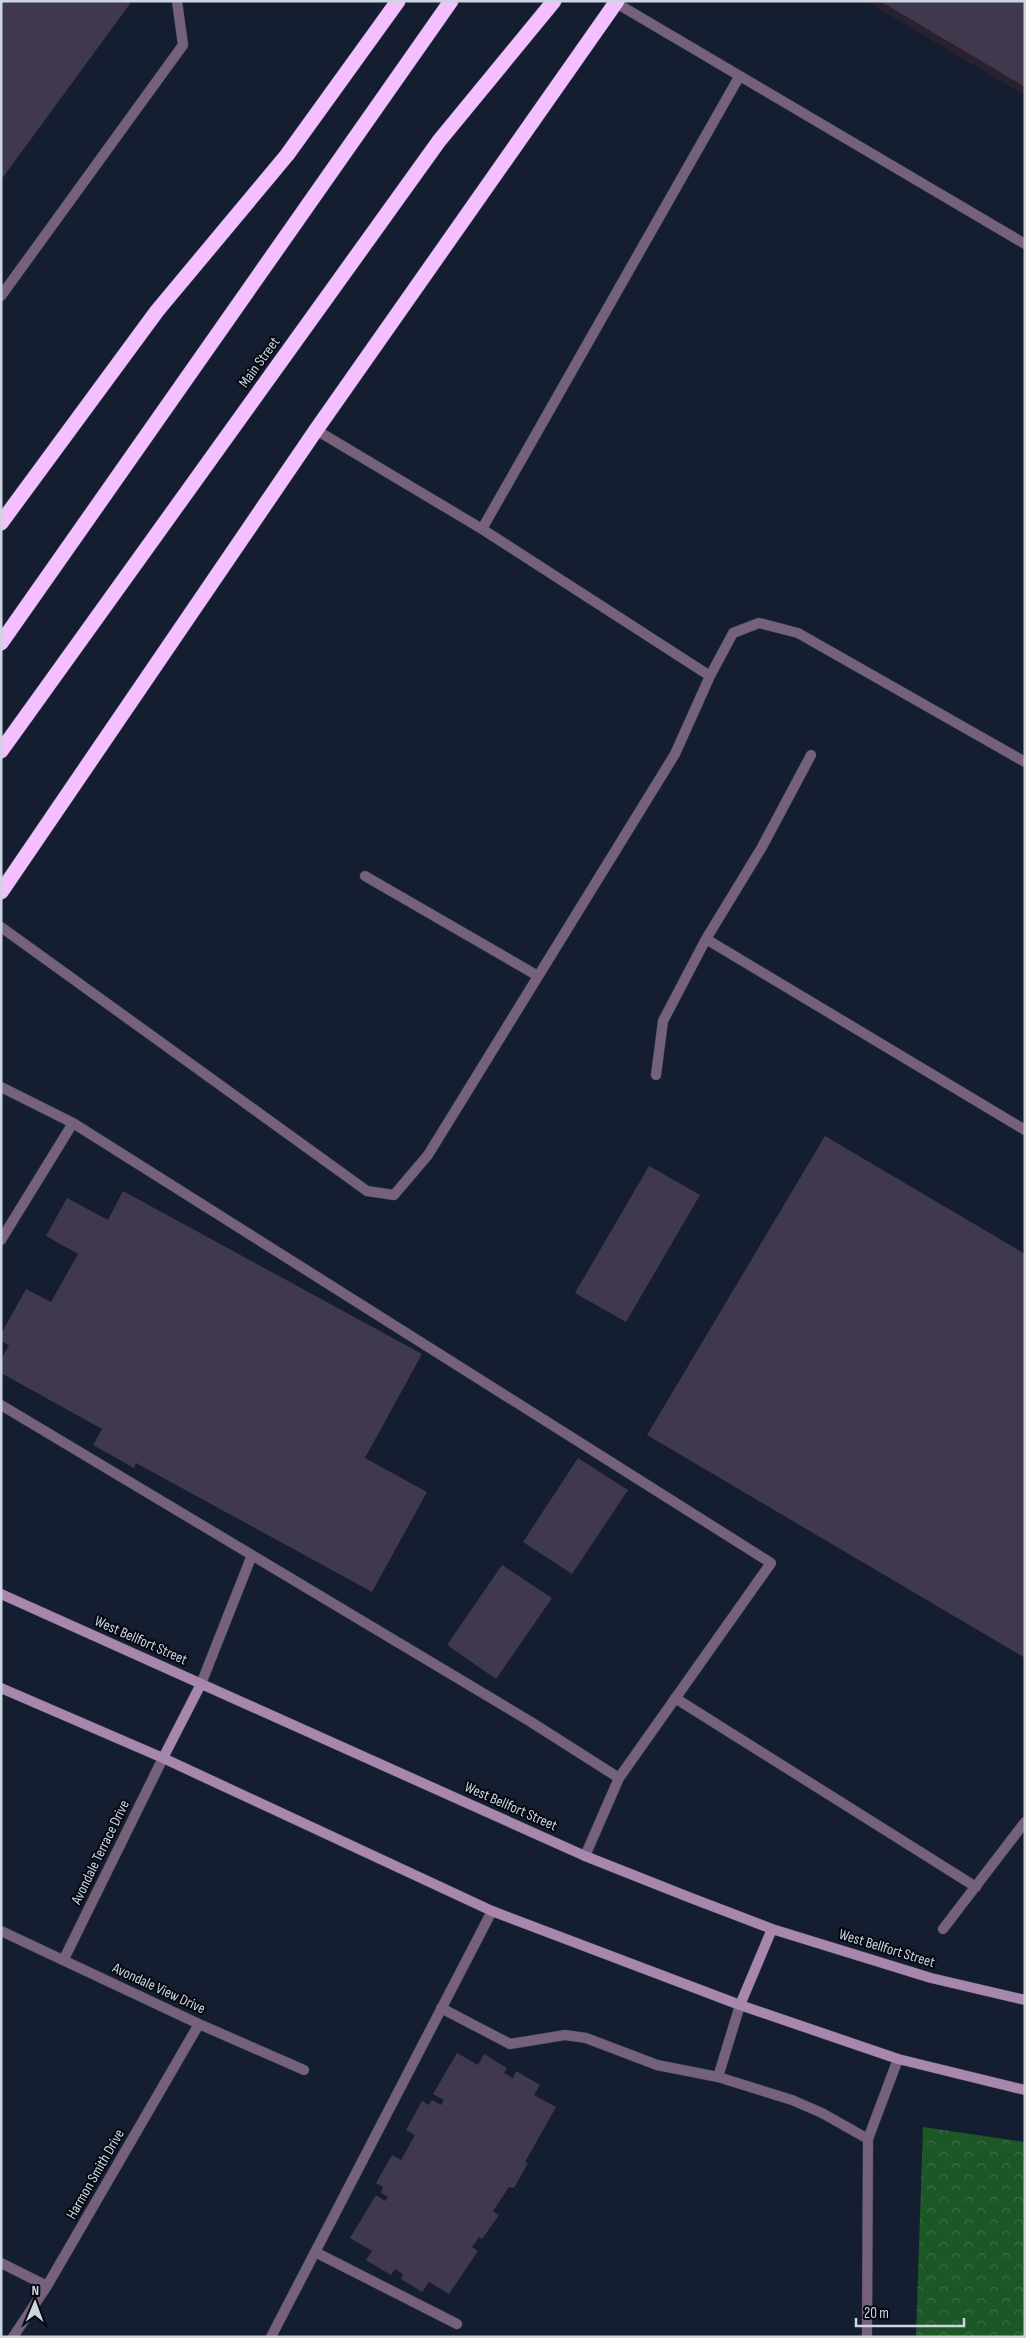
<svg xmlns="http://www.w3.org/2000/svg" width="1026" height="2338" viewBox="0 0 1026 2338" font-family="'Sofia Sans Condensed',sans-serif">
<style>
.commercial{fill:#2a2130}
.forest{fill:url(#forest-crowns)}
.building{fill:#40384d}
.lines{fill:none;stroke-linecap:round;stroke-linejoin:round}
.lane-casing{stroke:#2e3849;stroke-width:11}
.street-casing{stroke:#2e3849;stroke-width:11}
.secondary-casing{stroke:#2e3849;stroke-width:11}
.highway-casing{stroke:#2e3849;stroke-width:16}
.lane{stroke:#75617a;stroke-width:10}
.street{stroke:#75617a;stroke-width:10}
.secondary{stroke:#a887af;stroke-width:10}
.highway{stroke:#f3bfff;stroke-width:15}
.labels{text-anchor:middle;stroke-width:4;stroke-linejoin:round;paint-order:stroke}
.street-label{font-size:15px;fill:#cdd5e1;stroke:#050810}
</style>
<defs>
<pattern id="forest-crowns" width="20" height="18" patternUnits="userSpaceOnUse" patternTransform="scale(1.25)"><rect width="20" height="18" fill="#1b5825"/><path d="M2 6a3 3 0 1 1 6 0M12 15a3 3 0 1 1 6 0" fill="none" stroke="#3b6f44"/></pattern>
</defs>
<rect width="100%" height="100%" fill="#141e30"/>
<!-- commercial -->
<path class="commercial" d="M865,1H1025V95Z"/>
<!-- forest -->
<path class="forest" d="M923,2127L1025,2142V2337H916Z"/>
<!-- building -->
<path class="building" d="M1,1H132L1,180Z
M880,1H1025V87Z
M825,1136L1025,1254V1658L647,1435Z
M649,1166L700,1195L626,1322L575,1293Z
M123,1191L422,1354L365,1458L427,1492L372,1592L136,1463L134,1468L93,1445L102,1429L1,1373V1360L9,1345L1,1341V1334L26,1289L51,1302L78,1254L46,1236L67,1198L108,1220Z
M578,1458L628,1490L572,1574L523,1542Z
M502,1565L552,1598L496,1679L447,1645Z
M457,2053L478,2065L484,2054L507,2068L504,2073L513,2078L516,2071L540,2085L534,2095L556,2107L525,2162L528,2163L514,2188L509,2187L493,2211L499,2215L482,2239L479,2237L472,2247L467,2244L478,2251L449,2294L429,2282L422,2292L401,2279L403,2274L395,2269L391,2275L366,2260L372,2251L350,2238L376,2195L385,2201L388,2197L381,2193L383,2187L376,2183L392,2155L401,2160L415,2135L406,2130L422,2101L429,2105L432,2100L441,2105L444,2100L433,2094Z"/>
<g class="lines">
<!-- lane casing -->
<g class="lane-casing">
<path id="lane" d="M616,3L1025,244
M1,296L183,45L177,1
M482,529L739,77
M710,676L733,633L759,623L798,633L1025,762
M365,876L538,976
M1,927L367,1191L394,1195L428,1155L675,754L710,676L482,529L316,430
M706,939L1025,1130
M656,1075L663,1021L706,939L762,847L811,755
M1,1087L73,1123L771,1563L619,1778L585,1856
M1,1240L73,1123
M1,1405L531,1722L619,1778
M201,1684L252,1555
M675,1698L976,1887
M943,1929L1025,1822
M441,2008L510,2044L565,2035L586,2038L657,2065L718,2077L792,2100L822,2113L868,2139
M718,2077L740,2005
M315,2252L457,2324
M271,2337L492,1911
M867,2337L868,2139L898,2059"/>
</g>
<!-- street casing -->
<g class="street-casing">
<path id="street" d="M1,1931L199,2024L304,2070
M64,1959L163,1758
M1,2263L47,2286
M13,2337L47,2286L199,2024"/>
</g>
<!-- secondary casing -->
<g class="secondary-casing">
<path id="secondary" d="M1,1594L585,1856L691,1898L772,1929L931,1978L1025,2000
M1,1688L163,1758L492,1911L740,2005L898,2059L1025,2090
M163,1758L201,1684
M740,2005L772,1929"/>
</g>
<!-- highway casing -->
<g class="highway-casing">
<path id="highway" d="M1,523L157,311L287,155L398,1
M1,643L451,1
M1,751L439,141L554,1
M1,892L316,430L617,1"/>
</g>
<!-- lane -->
<use href="#lane" class="lane"/>
<!-- street -->
<use href="#street" class="street"/>
<!-- secondary -->
<use href="#secondary" class="secondary"/>
<!-- highway -->
<use href="#highway" class="highway"/>
</g>
<g class="labels">
<!-- street labels -->
<g class="street-label">
<text transform="translate(259 362) rotate(-54)" y="5">Main Street</text>
<text transform="translate(141 1640) rotate(24)" y="5">West Bellfort Street</text>
<text transform="translate(511 1806) rotate(24)" y="5">West Bellfort Street</text>
<text transform="translate(100 1852) rotate(-64)" y="5">Avondale Terrace Drive</text>
<text transform="translate(887 1948) rotate(17)" y="5">West Bellfort Street</text>
<text transform="translate(159 1988) rotate(25)" y="5">Avondale View Drive</text>
<text transform="translate(95 2174) rotate(-60)" y="5">Harmon Smith Drive</text>
</g>
</g>
<!-- border -->
<rect width="1026" height="2338" fill="none" stroke="#cdd5e1" stroke-width="5"/>
<!-- north arrow -->
<g transform="translate(35 2303) rotate(1)" stroke="#050810" stroke-width="4" paint-order="stroke">
<path d="M0-4L9 19L0 12L-9 19Z" fill="#cdd5e1"/>
<text y="-8" font-size="14" font-weight="bold" text-anchor="middle" fill="#cdd5e1">N</text>
</g>
<!-- scale -->
<path d="M856 2318v8h108v-8" fill="none" stroke="#cdd5e1" stroke-width="2.5"/>
<text x="864" y="2318" font-size="15" fill="#cdd5e1" stroke="#050810" stroke-width="4" paint-order="stroke">20 m</text>
</svg>
